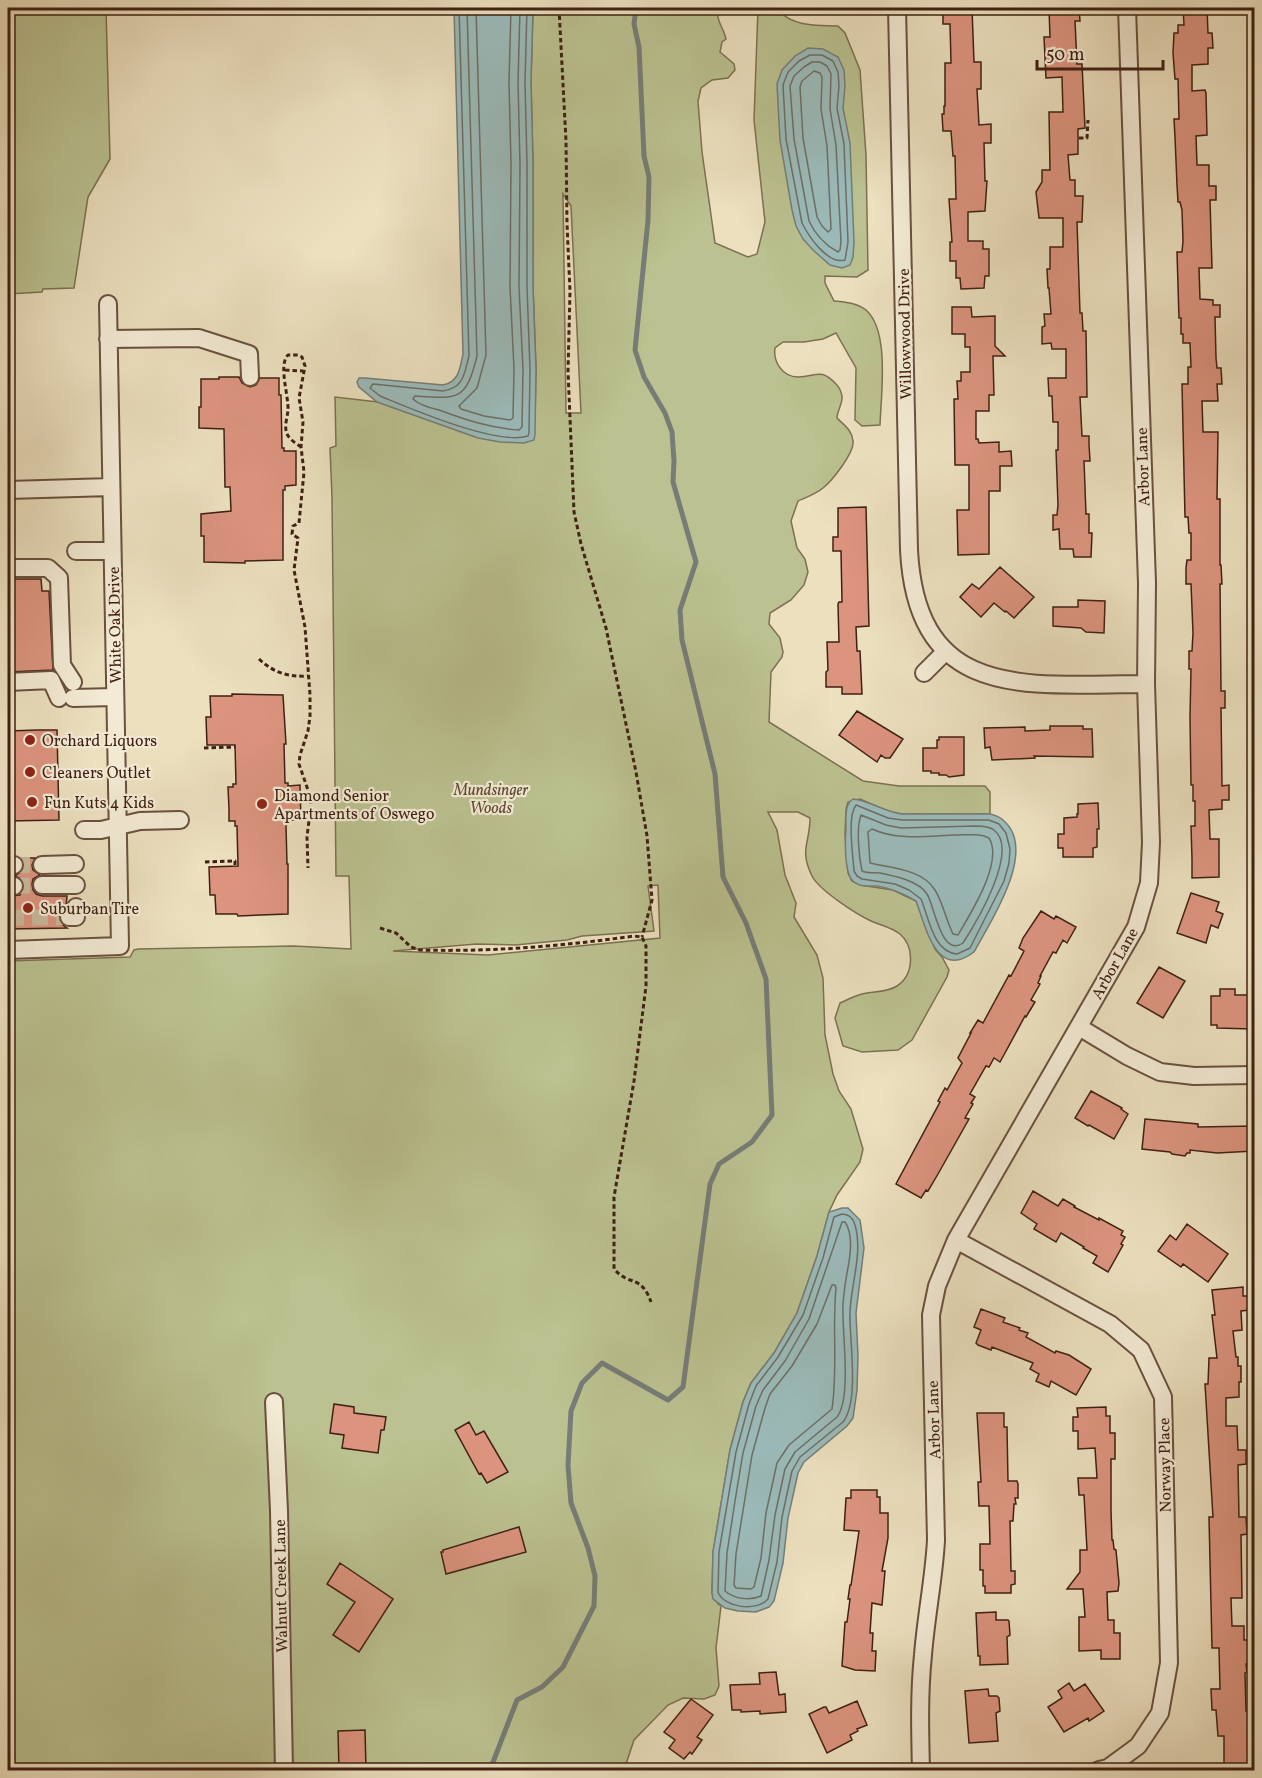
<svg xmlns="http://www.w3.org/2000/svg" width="1262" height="1778" viewBox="0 0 1262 1778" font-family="Vollkorn,serif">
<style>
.green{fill:#bbc190;stroke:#7d7052;stroke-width:1.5;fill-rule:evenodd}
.water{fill:#9bbbba;stroke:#767d77;stroke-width:1.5}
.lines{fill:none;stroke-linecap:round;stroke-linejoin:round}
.shore{stroke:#6d6e66;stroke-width:1.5}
.stream{stroke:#767d77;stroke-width:5}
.building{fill:#dc947f;stroke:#3f2013;stroke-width:1.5}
.minor-tunnel{stroke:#c9ba9d;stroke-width:16;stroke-dasharray:16 8;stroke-linecap:butt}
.minor-casing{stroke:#6a503e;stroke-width:20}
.path{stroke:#3f2013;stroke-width:3;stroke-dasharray:4.5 3;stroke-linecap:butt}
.minor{stroke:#f3ebd5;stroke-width:16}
.poi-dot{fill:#8f2418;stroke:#f3ebd5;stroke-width:2}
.labels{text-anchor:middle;stroke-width:4.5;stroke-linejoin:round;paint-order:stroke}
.street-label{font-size:16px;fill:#3f2013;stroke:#f3ebd5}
.poi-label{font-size:16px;fill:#3f2013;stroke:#f3ebd5;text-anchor:start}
.park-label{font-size:16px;font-style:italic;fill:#5e4832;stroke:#f3ebd5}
</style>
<rect width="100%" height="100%" fill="#ece0bf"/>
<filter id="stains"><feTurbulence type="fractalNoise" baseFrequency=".00333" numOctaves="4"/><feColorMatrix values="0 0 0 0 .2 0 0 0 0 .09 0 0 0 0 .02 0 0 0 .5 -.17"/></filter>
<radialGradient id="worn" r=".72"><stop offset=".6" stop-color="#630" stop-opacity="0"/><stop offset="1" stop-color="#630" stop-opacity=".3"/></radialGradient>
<!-- green -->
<path class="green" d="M8,8H106L110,159L88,197L74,288L43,289L42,292L8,294Z
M533,8H717C717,25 723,25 726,39L722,42L720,52L734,64L735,70L728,78L712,80L701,88L698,101L702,152L715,243L748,257L757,254L765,222L754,120L758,8H780V12C795,27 818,25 838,26L845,33L860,70L866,155L868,270L857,277L825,276V283L834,301C845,302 857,303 866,310C890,331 881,395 880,425L862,426L855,420L856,368L836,333L823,339L804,342H783L775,348C773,361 782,377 798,377C816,377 820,367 836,384C839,387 841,391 842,396C843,403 837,411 837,418C844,425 852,430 853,441C855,452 832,481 823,488C816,494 807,497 798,501L791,521L797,548L805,559L808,572L804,585L791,600L770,613L769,624L780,638L783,652L782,657L771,672L769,722L863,781L899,786H985L990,792V814H902L890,812L860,799L848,802L846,809L845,834L848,873L852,881L860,885L893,890L916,901L935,949L942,957L949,970L947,977L912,1040L898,1050L862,1052L843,1046L835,1018L840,1003C847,1000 854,996 862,994C873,991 886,993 897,986C914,975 915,947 900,934C891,927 880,925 871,921C856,914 819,890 812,876C799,850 810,843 810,818L798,812H768L777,830L785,875L796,903L794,917L817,955L823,978L825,1035L833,1074L839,1091L851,1109L863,1149L860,1162L837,1195L829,1212L817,1256L797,1313L774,1353L751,1383L743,1402L730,1450L713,1552L712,1593L718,1604L721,1606L716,1648L719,1686L715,1695L704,1699L683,1698L668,1705L634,1740L624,1770H145L132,1766L26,1767L8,1764V961L130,957L134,950L138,949L294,946L351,949L349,876H336L332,497L330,448L336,446L335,397L535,420L536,369L533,287V164L531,82ZM563,194L571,206L581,413H566ZM658,885L660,938L488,955L393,951L476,944L515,945L567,940L582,936L654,931L648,886Z"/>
<!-- water -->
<path class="water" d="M454,8H533L531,82L533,164V287L536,369L535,434L534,440L524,443L500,442L478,438L377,402L359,387L357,382L359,378H365L443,385C459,382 460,368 463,354Z
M808,48L823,49L838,57L844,70L845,86L843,108L850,143L854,242L853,257L850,265L842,268L830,265L813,250L803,239L796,226L792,210L780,140L777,84L782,70L795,56Z
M853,799C870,801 885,812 902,814H990C994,815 1000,817 1003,820C1039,850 990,922 974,952C936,981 926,927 916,901C904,894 891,888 877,886C869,886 861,887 854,882C844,875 845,841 846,829C846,819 844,805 853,799Z
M842,1208H848L860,1220L864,1248L856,1313L858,1356L857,1390L853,1418L847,1426L804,1462L798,1473L788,1518L783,1563L774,1601L769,1607L756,1612L738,1611L725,1608L713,1599L712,1593L713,1552L730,1450L743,1402L751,1383L774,1353L797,1313L817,1256L829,1212Z"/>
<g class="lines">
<!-- shore -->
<path class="shore" d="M459,8L469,356C464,374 464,388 443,391L373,384L370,388L380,396C412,409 497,446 528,436L529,433L530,369L527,287V164L525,82L527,8
M467,8L477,356C466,401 458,399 415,396L413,399C419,405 430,408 439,410C466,420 490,428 519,430L522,427L523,369L519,287L520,164L518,82L520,8
M476,8L486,355L477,388L459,406L461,409L484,416L510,420L513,418L514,369L510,287L511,164L509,82L511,8
M810,55H822L833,61L838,72L839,86L837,108L844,144L848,242L845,260C828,265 809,237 802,223L786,139L783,85L788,72L799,61Z
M812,62H820L827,66L831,74L830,109L836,145L841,242L840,250L838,252C825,245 815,234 809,221L794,139L790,86L794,76L804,67Z
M814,71L820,73L822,77L821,109L827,146L831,229L828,232L822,226L817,217L803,138L800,87L802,81Z
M856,805L888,818L902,820H989L999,824L1006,833L1010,849L1009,863L1004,881L970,948L957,954C933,952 929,918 921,899L909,890L895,884L862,879L857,876L854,871C853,855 847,816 856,805Z
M861,815L886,825L901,828L975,826C981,826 989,826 994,830C1020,850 976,923 963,943C941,958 935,907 927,894C919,881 895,876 880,873C874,872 868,874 862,871C859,857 856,828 861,815Z
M872,829C898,841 928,836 956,835C967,835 979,833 989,838C1004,862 970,914 958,935L953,934C946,920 943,903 935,890C922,869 891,868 870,863L868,832Z
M842,1214C849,1214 853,1218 855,1225C863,1253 851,1284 850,1312C849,1340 860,1400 843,1422L800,1457L792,1471L782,1517L777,1562L768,1599C757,1612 724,1608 718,1592L719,1552L728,1499L736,1452L749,1404L756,1386L778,1357L803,1315L823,1258L834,1217Z
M842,1222H845C854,1235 850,1258 847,1273C845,1286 842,1301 843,1315C843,1338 851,1399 837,1417L795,1452L785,1469L775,1515L769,1560L761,1596C750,1601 734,1599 725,1591L727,1553L735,1501L743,1453L756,1406L763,1390L785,1361L809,1319Z
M832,1285H835L836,1288C832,1328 838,1369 832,1409L789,1445L777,1463L766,1513L761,1558L754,1587L751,1589L736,1588L734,1585L736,1554L752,1455L765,1408L770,1394L792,1366L817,1324Z"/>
<!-- stream -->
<path class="stream" d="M490,1770L517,1700L542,1687L563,1667L594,1606L595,1576L588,1548L571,1503L568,1465L571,1411L582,1383L602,1363L668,1400L683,1387L710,1184L719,1164L752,1142L772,1115L766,979L746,923L723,877L715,774L682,640L680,610L696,562L673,482L674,461L672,432L665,413L644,377L635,350L648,220L649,177L644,156L639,47L634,24L636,8"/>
</g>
<!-- building -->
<path class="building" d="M943,8H972L974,62H981V89H977L979,125L991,124V143H984L985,181H987L985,211L968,212V241H983V249H989V276H985L984,288L961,289L960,278H956V261H950V242H952L949,199H956L955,156H953L951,131H943L942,114H944V106H945V63H951L950,24H943Z
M1049,8H1079L1080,21H1075L1077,64H1082L1085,128L1078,129V154L1068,155L1070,180H1075V196H1083L1082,222H1077L1080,313H1082L1083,331H1086L1087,397H1080L1082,436H1089V444L1090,461H1084L1086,514H1089V533H1092L1091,557H1074L1073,549H1060L1059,529L1053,530V515H1057L1058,505L1056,450H1058V422H1053L1052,396H1049L1048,378H1066V349H1052L1051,343L1042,344V327L1045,326L1044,314H1051L1049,288H1048L1047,269H1050V247H1063V218H1039L1036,192L1042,182V170H1050L1049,112H1063L1062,77L1046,78L1044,37H1050Z
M1183,8H1207L1208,33H1212L1213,48H1208V64L1192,65V91L1205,90L1206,93L1207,135L1196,136L1197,165H1209V186H1216V200H1210L1212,268H1199L1200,299L1213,300V305H1220V317H1215L1216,358L1217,368H1221L1222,384H1217L1218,401H1202L1203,432H1218L1217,499H1220V565H1221L1222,584H1220L1221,691H1225V708H1221L1222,786L1229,785V800H1222V809L1209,810L1210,839H1219V877L1192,878V859L1191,826H1195V801H1193V785H1191L1190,717L1191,669H1189V651H1192L1193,633L1191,584H1186V568L1187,560H1191V533H1189L1188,517H1185L1182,384H1188V367H1191L1190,343H1183V334H1181V318H1179L1177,252H1182L1183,241L1182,210L1180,202H1178L1177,185L1175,137L1174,119H1179L1178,79H1175L1173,53L1174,33H1178V25H1184Z
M952,307H971L972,317L995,316V346L1005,356H993L994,395H989V411H976V439H978L979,443L999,442V452L1011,451L1012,466H1000V491H989V554L958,555L957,510H969V465H955L954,399H958L957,381H961V372H970V347H965V334H952Z
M219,377H239L242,383L250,387L256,385L260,378H279V395H281L282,448H284V451H296V485L285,486V490H283V560L245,561V563L204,562V536H201V514L231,511L230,487H225L224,429L199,428V407H201V379H219Z
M866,507L869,626L856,627L857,651H860L862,694H842V687H826V672L828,670L827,642H839L838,604L839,602H842L841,551H833V537H838V508Z
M1000,567L1034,597L1014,618L1006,611L1005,612L994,603L981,617L960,597L972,584L979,589Z
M8,579H41L42,591H49L53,670L8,672Z
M1078,600L1105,601L1104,633L1086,632L1081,628L1053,626V607H1078Z
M232,694L283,695L286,744H284L285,783H288V786L300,785L301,820H289V824L286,825L287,864H288V914L238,916L237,914H216L215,895H210L209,867L238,866L237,826H235V821H229V809L228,787H233V784H236L235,745H207L206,717H211L210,696H232Z
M857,711L903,739L890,758H885L881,755L877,762L839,735Z
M1050,726H1083V729H1092L1093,757L1034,756L1035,758L992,760L990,747L985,748L984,728L1025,727V731L1050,730Z
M38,730H57L59,820L8,821V731Z
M939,737H964V775L949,777L946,775H939V773H931V771H923V748H937V740H939Z
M1098,803L1099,829H1097V847L1093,848V857H1063V848H1058V834H1064V818L1077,817V814H1078V804Z
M22,858H35L32,865L33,870L40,875L33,879L32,884L33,890L36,894L42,896H67L66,907L60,911L59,918L60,923L67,928L8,929V896L20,895L24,887L23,880L15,876L23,870L24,864Z
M1191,893L1219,902L1216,911L1223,914L1218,928L1211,925L1206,943L1177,933Z
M1041,911L1054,919L1056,916L1076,927L1067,943L1063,940L1056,953L1053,952L1040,976H1041L1038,983L1040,984L1031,1000L1035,1002L1026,1017L1025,1016L1005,1053L1000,1062L994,1058L989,1067L986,1066L970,1094L975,1097L971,1103L973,1104L965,1118L969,1119L938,1174L928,1191L926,1190L921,1198L896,1184L940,1102L938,1101L945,1088L947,1090L962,1063L958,1058L971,1033H970L978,1020L983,1023L1009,975L1011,976L1024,951L1019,948L1023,938Z
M1159,967L1185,981L1163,1018L1137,1003Z
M1220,989H1235V995H1254V1028L1253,1029L1217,1028V1025H1211V996H1220Z
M1091,1091L1122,1108L1121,1109L1128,1114L1114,1139L1089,1125L1088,1126L1075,1118Z
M1145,1119L1198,1124V1127L1254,1126V1151L1217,1153L1190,1150V1153H1187L1185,1156L1172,1154L1170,1152L1142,1149Z
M1033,1191L1058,1206L1063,1199L1075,1206L1074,1207L1099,1220V1218L1123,1231L1121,1235L1125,1237L1121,1244L1123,1245L1108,1272L1093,1263L1097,1256L1083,1248L1084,1247L1061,1233L1056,1242L1034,1229L1037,1224L1021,1213Z
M1187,1224L1228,1254L1208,1282L1183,1264L1181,1267L1158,1251L1170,1235L1176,1240Z
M1243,1287V1296H1248L1249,1310L1241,1311L1242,1330L1233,1331L1236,1357H1238V1366H1241V1382H1239V1397L1226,1398V1426H1237L1238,1450H1246V1464L1238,1465L1239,1517H1246L1247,1534L1241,1535L1242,1598H1231L1232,1626H1244V1640H1252V1664H1246L1247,1672L1245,1673L1246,1711H1249L1251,1750H1254V1770H1224V1736H1218L1216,1710H1212L1211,1689H1220L1219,1648H1212L1209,1517H1213L1205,1384H1208L1209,1358H1217L1212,1315H1215L1212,1290Z
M981,1309L1005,1318L1003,1322L1020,1328L1019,1330L1028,1333L1026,1337L1055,1353L1056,1351L1069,1355L1091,1369L1076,1395L1051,1381L1049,1387L1036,1381L1039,1374L1030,1369L1033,1363L992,1347L991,1350L978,1345L976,1343L981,1330L974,1327Z
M334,1404L354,1407V1413L386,1417L384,1430H381L378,1453L342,1448L344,1435L330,1433Z
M1106,1407V1416H1110V1433H1115V1459H1111V1511L1112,1540H1113L1114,1549L1116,1550L1119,1583L1118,1591L1107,1592L1108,1620H1114V1633H1120V1659H1101V1650L1079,1651V1617H1085L1083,1589H1067L1080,1572V1550H1087L1084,1495H1079L1078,1478H1097L1095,1448L1078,1449V1431H1073V1417H1078L1077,1408Z
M977,1413H1004V1427H1007L1008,1481H1017L1018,1484V1498H1015L1016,1504H1014L1013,1521H1010L1011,1571H1015V1584L1011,1585V1593H985V1586H983V1570H980V1544H990L989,1506H979L978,1482H981Z
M469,1422L476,1435L484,1431L508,1472L487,1483L481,1473L479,1474L455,1430Z
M851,1490H877V1497H880V1513H888V1538L882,1571H885L882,1605L872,1603L870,1633H873L872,1651H876L875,1671L855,1670L842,1666L845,1622H847L850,1599H848L850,1585H851L859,1531L844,1530L846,1498H851Z
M519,1527L526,1552L446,1574L441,1552H443V1550Z
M340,1563L393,1599L359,1652L333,1635L355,1602L327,1584Z
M996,1612V1620H1008L1009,1621L1010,1635L1007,1637L1008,1664L980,1665V1656H978L976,1613Z
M776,1672L779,1695L785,1694L786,1712L760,1714V1711L741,1712V1710H732L730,1685L760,1684L759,1673Z
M1069,1683L1074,1691L1085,1684L1104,1711L1089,1721L1088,1718L1064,1732L1048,1707L1062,1698L1058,1691Z
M988,1689L989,1696H997L999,1698L1000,1711L996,1713L998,1741L969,1743L965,1691Z
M691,1699L713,1715L697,1737L702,1740L692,1754L690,1752L684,1759L669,1748L675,1740L664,1732Z
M857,1701L867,1725L857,1729L858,1731L850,1735L852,1740L827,1753L809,1714L824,1707H826L829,1713Z
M365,1730L366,1770H339L338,1731Z"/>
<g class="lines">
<!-- minor-tunnel -->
<path class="minor-tunnel" d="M14,865H42
M14,886L42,885
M8,918L69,917"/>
<!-- minor casing -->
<g class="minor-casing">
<path id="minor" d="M897,8L909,550C917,704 1030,684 1146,684
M108,339L199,338L249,354L250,377
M8,490L111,487
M76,551H112
M8,568H48L59,578L62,665L73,682
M924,673L946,651
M8,682L51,680L59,698
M73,698L115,697
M84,830H101L140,821L180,820
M8,865H14
M42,865L75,864
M42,885H76
M8,886H14
M69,917H76V907
M8,950L120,946L108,304
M1079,1027L1127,1056L1160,1072L1194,1076L1254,1075
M956,1240L1110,1324L1141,1350L1163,1397L1169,1663L1160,1713L1138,1746L1108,1768L1099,1770
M274,1402L279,1511L284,1770
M921,1770C920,1732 919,1693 923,1655C926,1616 934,1578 936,1540L931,1315L937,1286L956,1240L1136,927L1149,883L1151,842L1146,684L1147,583L1127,8"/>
</g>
<!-- path -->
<path class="path" d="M559,8L566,141L567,224L570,291L568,371L574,512L581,544L606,628L636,772L647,836L652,900L642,937
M1079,138H1087L1088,120
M285,370L303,371
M301,447C297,444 290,440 287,434C284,427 287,418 288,411C289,396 278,365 288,355H298L302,357L305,366L299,398L303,422L301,447L304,472L299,523L293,526L292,534L298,538L294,570L305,627L310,695V716L308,731L300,755L299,764L309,793L311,804L307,837L308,868
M259,659C274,673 288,677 308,676
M204,748L235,747
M66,778L74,779
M205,862L235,861V865
M380,928L396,933L411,947L420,950C493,952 563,946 634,936L642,937L646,946V986L634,1081L614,1197V1269C630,1287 641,1274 651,1302"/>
<!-- minor -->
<use href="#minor" class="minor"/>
</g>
<!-- markers -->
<g class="poi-dot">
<circle cx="30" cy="740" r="6"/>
<circle cx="30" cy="772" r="6"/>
<circle cx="32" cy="802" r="6"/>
<circle cx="262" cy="804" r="6"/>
<circle cx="28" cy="908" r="6"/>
</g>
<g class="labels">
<!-- street labels -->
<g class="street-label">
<text transform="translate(904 334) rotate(-91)" y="6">Willowwood Drive</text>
<text transform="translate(1142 467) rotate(-92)" y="6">Arbor Lane</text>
<text transform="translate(114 625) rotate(-91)" y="6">White Oak Drive</text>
<text transform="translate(1114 963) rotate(-61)" y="6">Arbor Lane</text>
<text transform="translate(933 1420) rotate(-92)" y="6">Arbor Lane</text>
<text transform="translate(1164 1465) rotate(-91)" y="6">Norway Place</text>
<text transform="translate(280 1586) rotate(-91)" y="6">Walnut Creek Lane</text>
</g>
<!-- poi labels -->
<g class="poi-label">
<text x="42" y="746">Orchard Liquors</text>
<text x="42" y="778">Cleaners Outlet</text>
<text x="274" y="801">Diamond Senior<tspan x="274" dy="18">Apartments of Oswego</tspan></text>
<text x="44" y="808">Fun Kuts 4 Kids</text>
<text x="40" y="914">Suburban Tire</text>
</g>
<!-- park labels -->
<g class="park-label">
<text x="491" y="795">Mundsinger<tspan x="491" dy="18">Woods</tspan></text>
</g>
</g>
<!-- margin -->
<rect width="1262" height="1778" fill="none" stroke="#ece0bf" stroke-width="30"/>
<rect x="9" y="9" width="1244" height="1760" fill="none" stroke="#3f2013" stroke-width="3"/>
<rect x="15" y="15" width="1232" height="1748" fill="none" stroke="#3f2013" stroke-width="1.5"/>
<!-- scale -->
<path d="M1037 60v9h126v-9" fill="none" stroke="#3f2013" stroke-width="3"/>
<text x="1046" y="60" font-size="18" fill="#3f2013" stroke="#f3ebd5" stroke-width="4.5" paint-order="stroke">50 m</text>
<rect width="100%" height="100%" filter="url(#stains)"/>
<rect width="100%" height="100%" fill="url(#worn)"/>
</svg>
